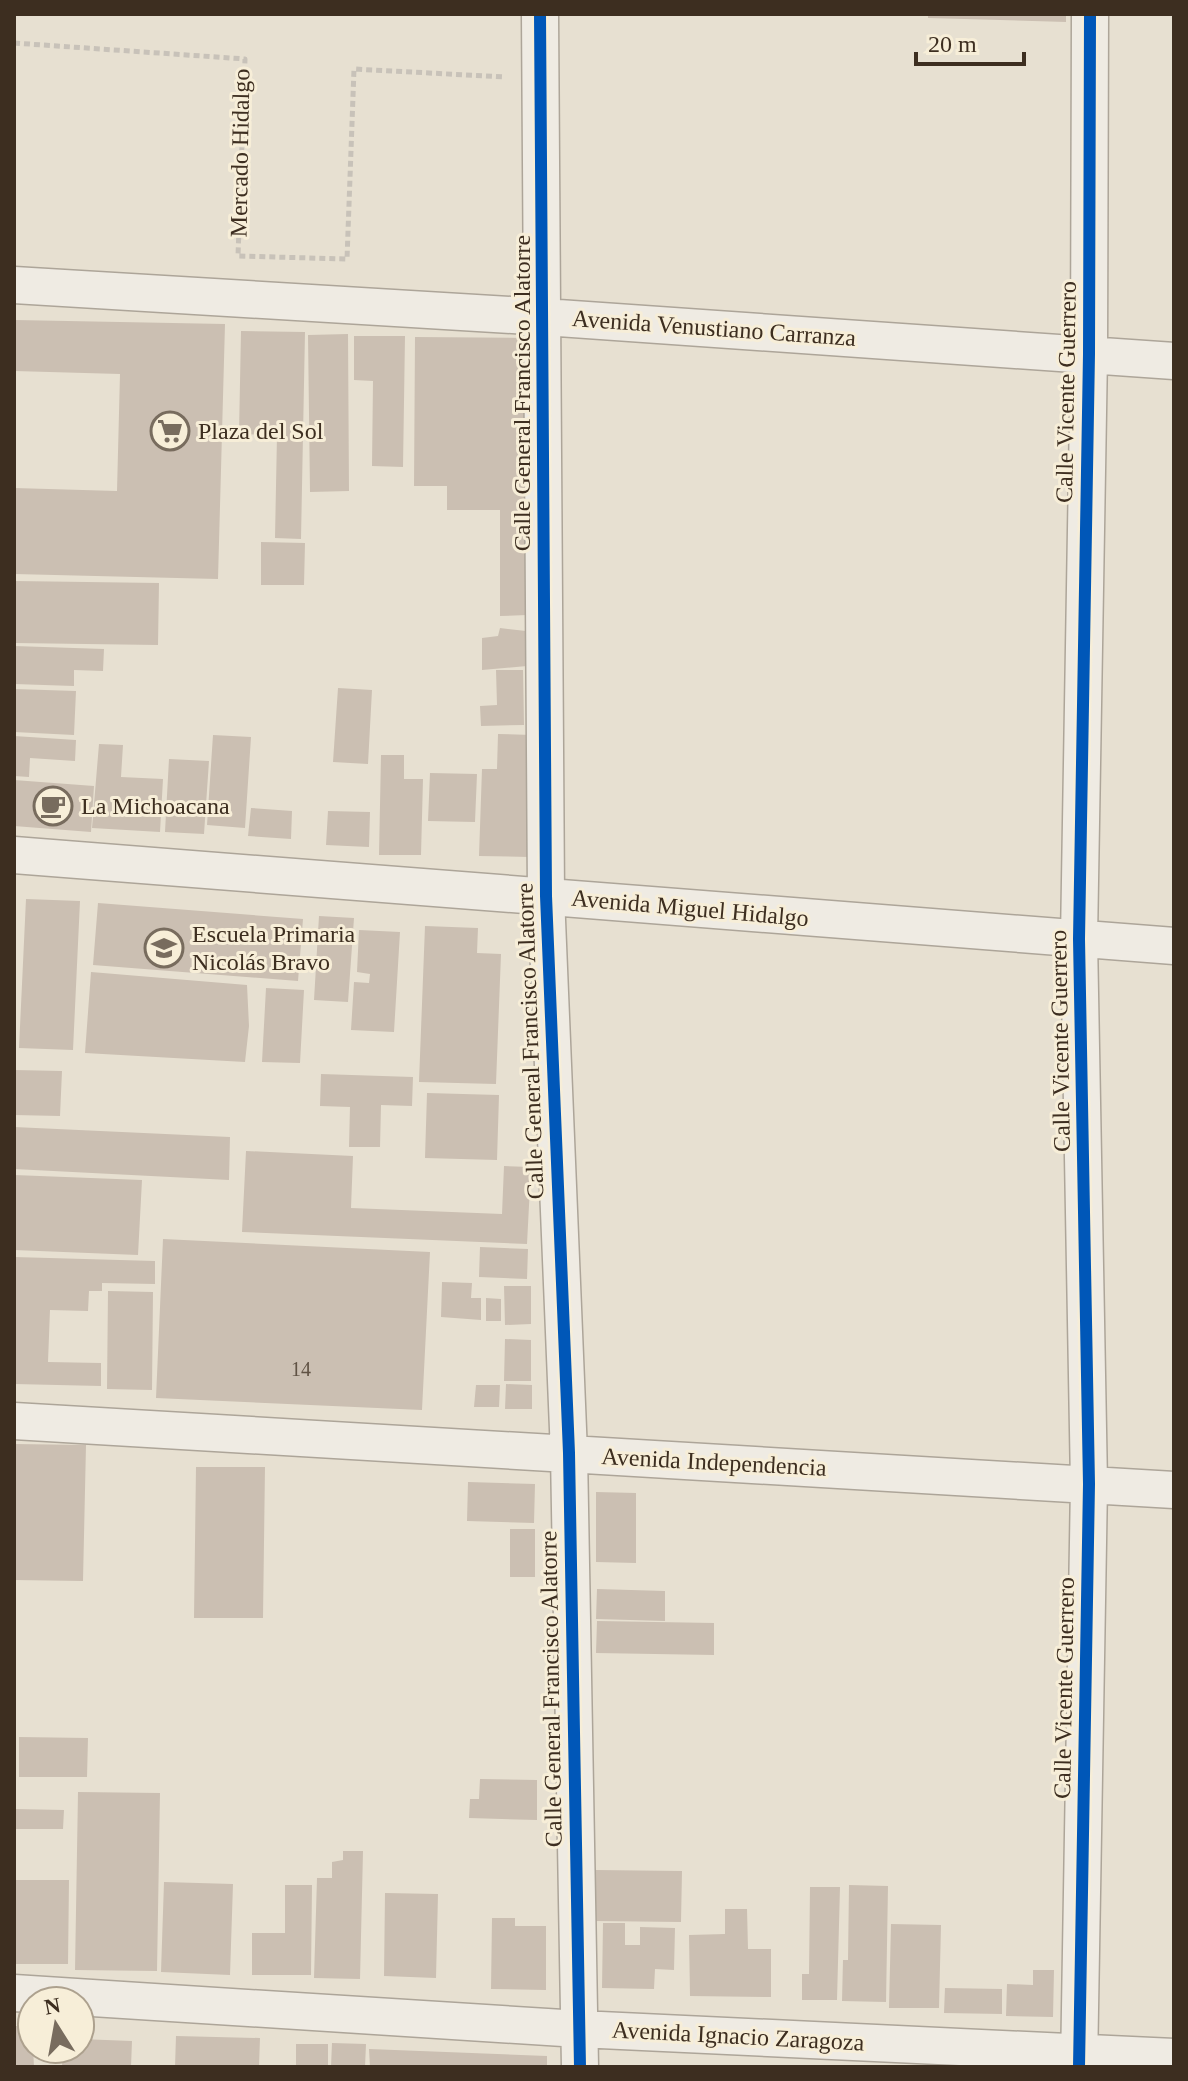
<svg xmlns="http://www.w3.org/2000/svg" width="1188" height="2081" viewBox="0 0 1188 2081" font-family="'Times New Roman',serif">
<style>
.building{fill:#cbbfb2}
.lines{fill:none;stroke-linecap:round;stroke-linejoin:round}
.street-casing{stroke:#ada599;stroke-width:39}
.path{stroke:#c8c2b9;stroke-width:5;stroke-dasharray:6 4;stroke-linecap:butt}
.street{stroke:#efebe3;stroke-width:36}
.cycleway-casing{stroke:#f7eed8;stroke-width:17}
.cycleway{stroke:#0057b8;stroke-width:12}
.labels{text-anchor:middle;stroke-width:6;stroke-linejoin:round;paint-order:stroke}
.number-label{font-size:20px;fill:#605244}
.street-label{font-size:24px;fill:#3d2e20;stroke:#f7eed8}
.poi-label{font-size:24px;fill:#3d2e20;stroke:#f7eed8;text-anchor:start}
</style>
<rect width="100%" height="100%" fill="#e7e0d1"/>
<!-- building -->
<path class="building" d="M928,14H1066V22L928,18Z
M15,320L225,324L218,579L14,574V488L117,491L120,374L14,371Z
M241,331L305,332L301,539L275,538L277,435L239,434Z
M348,334L349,491L310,492L308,335Z
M354,336H405L403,467L372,466L373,381L354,380Z
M415,337L528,338L527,615L500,616V510H447V486H414Z
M261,542L305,543L304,585H261Z
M14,581L159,583L158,645L14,643Z
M500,628L526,631L527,666L482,670V638L498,636Z
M14,646L104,649L103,671L74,670V686L14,684Z
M496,670H523L524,725L481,726L480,706L497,705Z
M338,688L372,690L368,764L333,762Z
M14,689L76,691L74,735L14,732Z
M498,734L533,735L529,857L479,856L482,769H497Z
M213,735L251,737L245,828L207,825Z
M14,736L76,740L75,761L30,758L29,777L14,776Z
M99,744L123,745L121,777L163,779L160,832L92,828Z
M381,755H404V779H423L421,855H379Z
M169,759L209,761L204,834L165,832Z
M430,773L477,774L475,822L428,821Z
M14,780L94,786L91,832L14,826Z
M251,808L292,811L291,839L248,836Z
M328,811L370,812L369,847L326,845Z
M26,899L80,901L73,1050L19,1048Z
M98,903L303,919L298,981L93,965Z
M319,916L354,918L348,1002L314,1000Z
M425,926L478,928L477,953L501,954L496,1084L419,1082Z
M359,930L400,932L394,1032L351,1030L354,982L369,983L370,974L357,972Z
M91,972L247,985L249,1026L245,1062L85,1053Z
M266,988L304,990L300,1063L262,1062Z
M14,1070L62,1071L60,1116L14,1115Z
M321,1074L413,1077L412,1106L381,1105L380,1147H349L350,1107L320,1106Z
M427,1093L499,1095L497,1160L425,1158Z
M14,1127L230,1137L229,1180L14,1169Z
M246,1151L353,1156L351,1208L502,1214L504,1166L531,1167L527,1244L242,1232Z
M14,1175L142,1180L138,1255L14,1250Z
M163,1239L430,1252L422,1410L156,1398Z
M480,1247L528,1249L527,1279L479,1277Z
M14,1257L155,1261V1284L102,1283V1291H89L88,1311L50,1310L48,1362L101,1363V1386L14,1384Z
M442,1282L472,1283L471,1298H481V1320L441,1317Z
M504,1286H531V1324L505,1325Z
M108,1291L153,1292L152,1390L107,1389Z
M486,1298L501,1299V1321H486Z
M505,1339L531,1340V1381H504Z
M506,1384L532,1385V1409H505Z
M476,1385H500L499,1407H474Z
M14,1444L86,1445L83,1581L14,1580Z
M196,1467H265L263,1618H194Z
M468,1482L535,1484L534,1523L467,1521Z
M596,1492L636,1493V1563L596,1562Z
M510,1529H535V1577H510Z
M597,1589L665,1591V1621L596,1619Z
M597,1621L714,1623V1655L596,1653Z
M19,1737L88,1738L87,1777H19Z
M480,1779L537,1780V1820L469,1818L470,1799H479Z
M78,1792L160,1793L157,1971L75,1970Z
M14,1809L64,1810L63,1829H14Z
M343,1851H363L360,1979L314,1978L317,1878H332V1862L343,1860Z
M596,1870L682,1871L681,1922L595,1921Z
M14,1880H69L68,1964H14Z
M164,1882L233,1884L230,1975L161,1972Z
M285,1885H312L311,1975H252V1933H285Z
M849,1885L888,1886L886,2002L842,2001L843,1960H848Z
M810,1887H840L837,2000H802V1974H809Z
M385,1893L438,1894L436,1978L384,1976Z
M725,1909H747L748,1949H771V1997L690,1996L689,1935L725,1934Z
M492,1918H515V1926H546V1990L491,1989Z
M603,1923H625V1945H640V1927L675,1928L674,1970L655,1969L654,1989L602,1988Z
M891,1924L941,1925L939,2008H889Z
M1033,1970H1054L1053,2017L1006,2016L1007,1984L1033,1985Z
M945,1988L1002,1989V2014L944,2013Z
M14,2026H32L34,2067H14Z
M176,2036L260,2038L259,2067H175Z
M80,2039L132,2041L131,2067H62L63,2049H80Z
M332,2043L366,2044L365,2067H331Z
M296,2044H328V2067H296Z
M369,2049L547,2056V2067H370Z"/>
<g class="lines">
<!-- street casing -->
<g class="street-casing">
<path id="street" d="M540,14L546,896L569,1453L580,2067
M14,285L544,317L1174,361
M14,855L1174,946
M14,1421L1174,1490
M14,1993L579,2029L1174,2057
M1079,2067L1089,1484L1079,939L1089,354L1090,14"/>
</g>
<!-- path -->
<path class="path" d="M14,43L245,59L238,256L347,259L354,69L505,77"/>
<!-- street -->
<use href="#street" class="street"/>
<!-- cycleway casing -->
<g class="cycleway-casing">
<path id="cycleway" d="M540,14L546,896L569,1453L580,2067
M1079,2067L1089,1484L1079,939L1089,354L1090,14"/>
</g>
<!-- cycleway -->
<use href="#cycleway" class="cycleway"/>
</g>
<!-- icons -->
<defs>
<g id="supermarket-ring" transform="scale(2)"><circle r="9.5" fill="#f7eed8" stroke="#786c5e" stroke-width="1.5"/><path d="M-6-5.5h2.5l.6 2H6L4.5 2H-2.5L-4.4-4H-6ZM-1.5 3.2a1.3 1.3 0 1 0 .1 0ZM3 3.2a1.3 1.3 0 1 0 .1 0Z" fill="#786c5e"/></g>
<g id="cafe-ring" transform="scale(2)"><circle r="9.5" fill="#f7eed8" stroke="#786c5e" stroke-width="1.5"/><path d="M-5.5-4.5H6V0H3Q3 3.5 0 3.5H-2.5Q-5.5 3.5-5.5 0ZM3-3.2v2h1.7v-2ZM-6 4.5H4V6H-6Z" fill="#786c5e"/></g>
<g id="school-ring" transform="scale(2)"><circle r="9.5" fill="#f7eed8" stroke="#786c5e" stroke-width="1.5"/><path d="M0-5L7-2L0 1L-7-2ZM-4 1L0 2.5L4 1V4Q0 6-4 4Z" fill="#786c5e"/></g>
</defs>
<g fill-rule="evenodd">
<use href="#supermarket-ring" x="170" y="431"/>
<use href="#cafe-ring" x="53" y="806"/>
<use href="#school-ring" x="164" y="948"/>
</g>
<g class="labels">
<!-- number labels -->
<g class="number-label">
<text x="301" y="1376">14</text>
</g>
<!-- street labels -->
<g class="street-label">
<text transform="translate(240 153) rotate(-89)" y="8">Mercado Hidalgo</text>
<text transform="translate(714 328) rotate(4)" y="8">Avenida Venustiano Carranza</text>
<text transform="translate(1066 392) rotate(-89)" y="8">Calle Vicente Guerrero</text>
<text transform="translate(522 393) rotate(-90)" y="8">Calle General Francisco Alatorre</text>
<text transform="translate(690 908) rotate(5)" y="8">Avenida Miguel Hidalgo</text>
<text transform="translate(530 1041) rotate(-92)" y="8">Calle General Francisco Alatorre</text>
<text transform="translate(1060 1041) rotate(-91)" y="8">Calle Vicente Guerrero</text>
<text transform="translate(714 1462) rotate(3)" y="8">Avenida Independencia</text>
<text transform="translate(1064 1688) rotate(-89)" y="8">Calle Vicente Guerrero</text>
<text transform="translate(551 1689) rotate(-91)" y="8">Calle General Francisco Alatorre</text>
<text transform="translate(738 2036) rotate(3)" y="8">Avenida Ignacio Zaragoza</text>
</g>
<!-- poi labels -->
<g class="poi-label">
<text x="198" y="439">Plaza del Sol</text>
<text x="81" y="814">La Michoacana</text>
<text x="192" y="942">Escuela Primaria<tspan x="192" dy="28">Nicolás Bravo</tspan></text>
</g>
</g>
<!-- border -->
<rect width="1188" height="2081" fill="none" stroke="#3d2e20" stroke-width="32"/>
<!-- north arrow -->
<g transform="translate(56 2025) rotate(349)"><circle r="38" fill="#f7eed8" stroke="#ada18e" stroke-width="2"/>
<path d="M0-6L14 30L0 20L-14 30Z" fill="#786c5e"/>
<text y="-12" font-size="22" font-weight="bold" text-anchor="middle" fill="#3d2e20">N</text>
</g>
<!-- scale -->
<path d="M916 52v12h108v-12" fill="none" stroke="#3d2e20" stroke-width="4"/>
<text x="928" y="52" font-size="24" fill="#3d2e20" stroke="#f7eed8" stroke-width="6" paint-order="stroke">20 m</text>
</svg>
